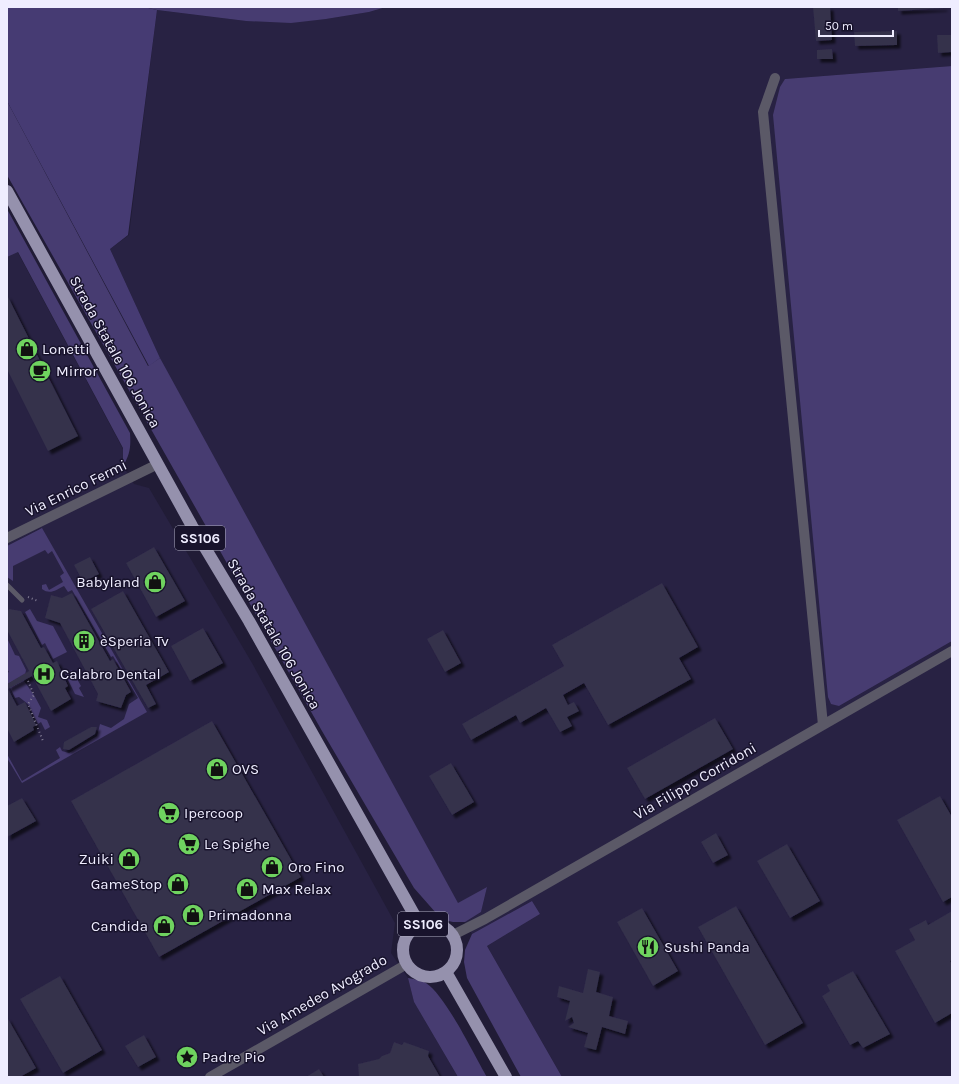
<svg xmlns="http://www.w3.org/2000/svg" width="959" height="1084" viewBox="0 0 959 1084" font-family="Karla,sans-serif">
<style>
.built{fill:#282243}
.green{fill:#473c71}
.forest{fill:#463b73}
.building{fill:#34304c;filter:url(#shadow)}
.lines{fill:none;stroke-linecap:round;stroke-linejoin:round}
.path{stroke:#807c93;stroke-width:2;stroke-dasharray:1 3;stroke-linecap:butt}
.lane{stroke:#5b5967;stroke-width:5}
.street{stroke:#5b5967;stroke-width:10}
.primary{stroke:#9591ad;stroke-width:12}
.labels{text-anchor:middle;stroke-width:3;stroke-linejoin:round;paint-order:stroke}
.shield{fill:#18132c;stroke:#aeacc0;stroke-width:1}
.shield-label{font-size:14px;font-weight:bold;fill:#efedff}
.poi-label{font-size:15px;fill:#efedff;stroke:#18132c;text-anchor:start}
.street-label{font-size:15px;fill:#efedff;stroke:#18132c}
</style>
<defs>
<filter id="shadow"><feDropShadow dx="3.5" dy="3.5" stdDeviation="1" flood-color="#0009"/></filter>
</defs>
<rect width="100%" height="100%" fill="#211c36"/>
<!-- built -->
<path class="built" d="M386,7H952V66L785,79L839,706L952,641V1077H562L487,946L540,914L532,901L472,934L465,922L481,912L487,887L458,904L165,369L110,249L129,235L157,10L246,21L326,19L369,12Z
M17,251L123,449V466L134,484L149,488L252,663L395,923L391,953L408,978L414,1002L458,1077H7V566L41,528L7,546V257Z"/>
<!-- green -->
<path class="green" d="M144,7H386L369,12L326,19L291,23L246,21L157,10Z
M952,66V641L839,706L831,704L828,697L773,115L780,87L785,79Z
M7,101L148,366L160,358L458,903L487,887L481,912L465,922H453L444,920L436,913L414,888L322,731L7,175Z
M7,209L130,433C131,447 130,454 123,466V448L18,252L7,257Z
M42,528L147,712L22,783L7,758V754L22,781L60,758L56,750L60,747L62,751L69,753L97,736L100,724L111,728L124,719L129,704L138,698L113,656L111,657L72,590L68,592L64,586C56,590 50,595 42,589V585L46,584L49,590L63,582L60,576L64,573L52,551L48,554L45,550L13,566V581L7,577V546Z
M30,609L37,621L53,626L67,652L53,659L45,643L42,645L25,612Z
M7,638L15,655L19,656L26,670L24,681L34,695L41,708L38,717L47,720L50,727L45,730L41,722L38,724L28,704L19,697L15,698L7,681V673L9,672L7,669Z
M72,670L81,686L79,688L84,697L75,694L65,674Z
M532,901L540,914L487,946L562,1077H521L467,978L464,962L465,950L472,934Z
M408,978C414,979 420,980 426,983C446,996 474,1055 487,1077H458L414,1002Z"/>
<!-- forest -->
<path class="forest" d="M7,7H144L157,10L128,235L110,249L160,358L149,366L7,101Z"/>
<!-- building -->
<path class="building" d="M813,7H830L832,40L816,41Z
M898,7H944V8L898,11Z
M897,31V45L855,46L854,32Z
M937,35H952V52L938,53Z
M832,49L833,59H817V50Z
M7,295L78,436L48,451L7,369Z
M154,547L185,601L156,617L126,563Z
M90,557L99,574L83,582L74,565Z
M662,583L698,647L679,658L691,679L608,725L584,683L563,695L568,705L574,702L579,711L567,717L572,726L560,732L546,708L520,723L516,715L471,740L462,724L564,666L552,645Z
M123,591L169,672L146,685L156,704L148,708L91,609Z
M72,593L110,661L113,659L131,692L126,695L121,708L96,701L98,694L60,623L45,618L51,595L62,598Z
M9,609L21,611L41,648L44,647L53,663L57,661L68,686L65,688L71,699L51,711L32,676L8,689L17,706L25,702L36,725L33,727L34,730L14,742L7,728V684L29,671L7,630V613Z
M203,628L223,663L190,681L171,646Z
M443,630L461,663L445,672L427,639Z
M715,718L733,749L645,799L627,768Z
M212,721L301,877L159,957L71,801Z
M91,727H97L95,734L69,750L63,749L64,742Z
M451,763L474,802L452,815L429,776Z
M940,796L952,817V897L943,902L897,820Z
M22,798L36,821L7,837V806Z
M716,833L728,855L713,863L701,842Z
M787,844L820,901L790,918L757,861Z
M736,906L803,1023L765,1045L698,927Z
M642,908L678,971L653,986L617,922Z
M952,911V960L950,961L952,964V1013L935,1023L895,951L915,940L909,929L926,920L928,925Z
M588,969L600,972L596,992L613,997L609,1016L628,1021L625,1034L602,1027L596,1050L584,1047L588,1033L568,1027L574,1023L572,1017L565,1021L570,1001L557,997L559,986L583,993Z
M853,971L890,1034L863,1048L858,1041L850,1045L822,996L830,991L827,985Z
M60,976L102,1050L63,1073L20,999Z
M7,1017L36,1068L20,1077H7Z
M144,1035L156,1057L138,1067L125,1046Z
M394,1042L402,1045L404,1042L429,1051L428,1056L440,1077H359L358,1064L379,1059L382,1056L390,1053Z
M319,1069L324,1077H306Z"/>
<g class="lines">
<!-- path -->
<path class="path" d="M28,597L38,601
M28,681L34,695L28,704L43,741"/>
<!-- lane -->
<path class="lane" d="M7,585L22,600"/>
<!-- street -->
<path class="street" d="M775,78L763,112L823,725
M7,538L158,464
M453,935L485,919L952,651
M210,1077L407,964"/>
<!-- primary -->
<path class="primary" d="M7,191L192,526L249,621L420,925
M403 950a27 27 0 1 1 54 0a27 27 0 1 1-54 0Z
M446,972L506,1077"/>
</g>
<!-- icons -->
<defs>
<g id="shop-disc" transform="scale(1.15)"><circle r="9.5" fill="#6fd35f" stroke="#18132c"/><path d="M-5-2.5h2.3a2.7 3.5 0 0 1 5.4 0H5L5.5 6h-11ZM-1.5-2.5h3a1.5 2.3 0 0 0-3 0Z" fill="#111"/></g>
<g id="cafe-disc" transform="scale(1.15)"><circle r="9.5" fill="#6fd35f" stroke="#18132c"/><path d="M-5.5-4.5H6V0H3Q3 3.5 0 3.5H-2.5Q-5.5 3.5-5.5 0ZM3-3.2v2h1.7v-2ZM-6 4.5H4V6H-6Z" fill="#111"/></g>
<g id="building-disc" transform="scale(1.15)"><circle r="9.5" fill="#6fd35f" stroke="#18132c"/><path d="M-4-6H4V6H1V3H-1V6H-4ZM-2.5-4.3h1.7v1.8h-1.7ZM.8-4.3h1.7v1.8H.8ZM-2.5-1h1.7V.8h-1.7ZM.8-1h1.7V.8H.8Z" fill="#111"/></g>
<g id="hospital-disc" transform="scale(1.15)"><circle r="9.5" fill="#6fd35f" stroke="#18132c"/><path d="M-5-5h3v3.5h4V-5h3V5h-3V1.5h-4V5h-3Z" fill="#111"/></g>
<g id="supermarket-disc" transform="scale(1.15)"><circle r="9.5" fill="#6fd35f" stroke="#18132c"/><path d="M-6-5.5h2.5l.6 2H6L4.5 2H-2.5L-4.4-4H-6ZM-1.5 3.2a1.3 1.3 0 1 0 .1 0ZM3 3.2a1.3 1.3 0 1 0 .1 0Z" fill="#111"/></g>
<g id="restaurant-disc" transform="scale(1.15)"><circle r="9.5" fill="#6fd35f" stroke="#18132c"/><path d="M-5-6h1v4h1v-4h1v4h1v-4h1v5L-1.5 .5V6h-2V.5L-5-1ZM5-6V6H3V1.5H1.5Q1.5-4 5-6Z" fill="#111"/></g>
<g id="sight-disc" transform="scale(1.15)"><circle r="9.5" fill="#6fd35f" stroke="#18132c"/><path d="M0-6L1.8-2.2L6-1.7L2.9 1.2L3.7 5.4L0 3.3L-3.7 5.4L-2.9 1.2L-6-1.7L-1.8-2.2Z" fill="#111"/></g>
</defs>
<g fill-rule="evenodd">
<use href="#shop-disc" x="27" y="349"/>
<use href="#cafe-disc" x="40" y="371"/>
<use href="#shop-disc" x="155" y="582"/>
<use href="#building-disc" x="84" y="641"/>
<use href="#hospital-disc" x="44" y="674"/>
<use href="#shop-disc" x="217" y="769"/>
<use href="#supermarket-disc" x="169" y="813"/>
<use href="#supermarket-disc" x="189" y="844"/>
<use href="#shop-disc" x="129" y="859"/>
<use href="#shop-disc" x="272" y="867"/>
<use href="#shop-disc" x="178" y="884"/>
<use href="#shop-disc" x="247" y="889"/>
<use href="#shop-disc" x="193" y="915"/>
<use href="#shop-disc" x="164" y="926"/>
<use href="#restaurant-disc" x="648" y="947"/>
<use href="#sight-disc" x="187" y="1057"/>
</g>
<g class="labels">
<!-- shield labels -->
<g class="shield">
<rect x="175" y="526" width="50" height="24" rx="3"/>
<rect x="398" y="912" width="50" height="24" rx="3"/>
</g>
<g class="shield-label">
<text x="200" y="543">SS106</text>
<text x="423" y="929">SS106</text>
</g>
<!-- poi labels -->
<g class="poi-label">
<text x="42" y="354">Lonetti</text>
<text x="56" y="376">Mirror</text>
<text x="140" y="587" text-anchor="end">Babyland</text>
<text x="100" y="646">èSperia Tv</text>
<text x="60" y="679">Calabro Dental</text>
<text x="232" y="774">OVS</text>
<text x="184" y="818">Ipercoop</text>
<text x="204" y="849">Le Spighe</text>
<text x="114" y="864" text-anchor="end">Zuiki</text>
<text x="288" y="872">Oro Fino</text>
<text x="162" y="889" text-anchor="end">GameStop</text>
<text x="262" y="894">Max Relax</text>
<text x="208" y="920">Primadonna</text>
<text x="148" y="931" text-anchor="end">Candida</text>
<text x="664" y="952">Sushi Panda</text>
<text x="202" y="1062">Padre Pio</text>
</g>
<!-- street labels -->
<g class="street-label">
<text transform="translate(115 352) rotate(61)" y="5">Strada Statale 106 Jonica</text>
<text transform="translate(76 488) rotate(-26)" y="5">Via Enrico Fermi</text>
<text transform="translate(274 634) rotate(60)" y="5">Strada Statale 106 Jonica</text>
<text transform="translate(695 781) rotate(-30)" y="5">Via Filippo Corridoni</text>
<text transform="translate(322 995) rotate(-30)" y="5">Via Amedeo Avogrado</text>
</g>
</g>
<!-- border -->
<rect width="959" height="1084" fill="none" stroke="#efedff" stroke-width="16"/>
<!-- scale -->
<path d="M819 30v6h74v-6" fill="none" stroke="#efedff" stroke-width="2"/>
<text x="825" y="30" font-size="12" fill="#efedff" stroke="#18132c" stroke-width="3" paint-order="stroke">50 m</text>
</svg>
